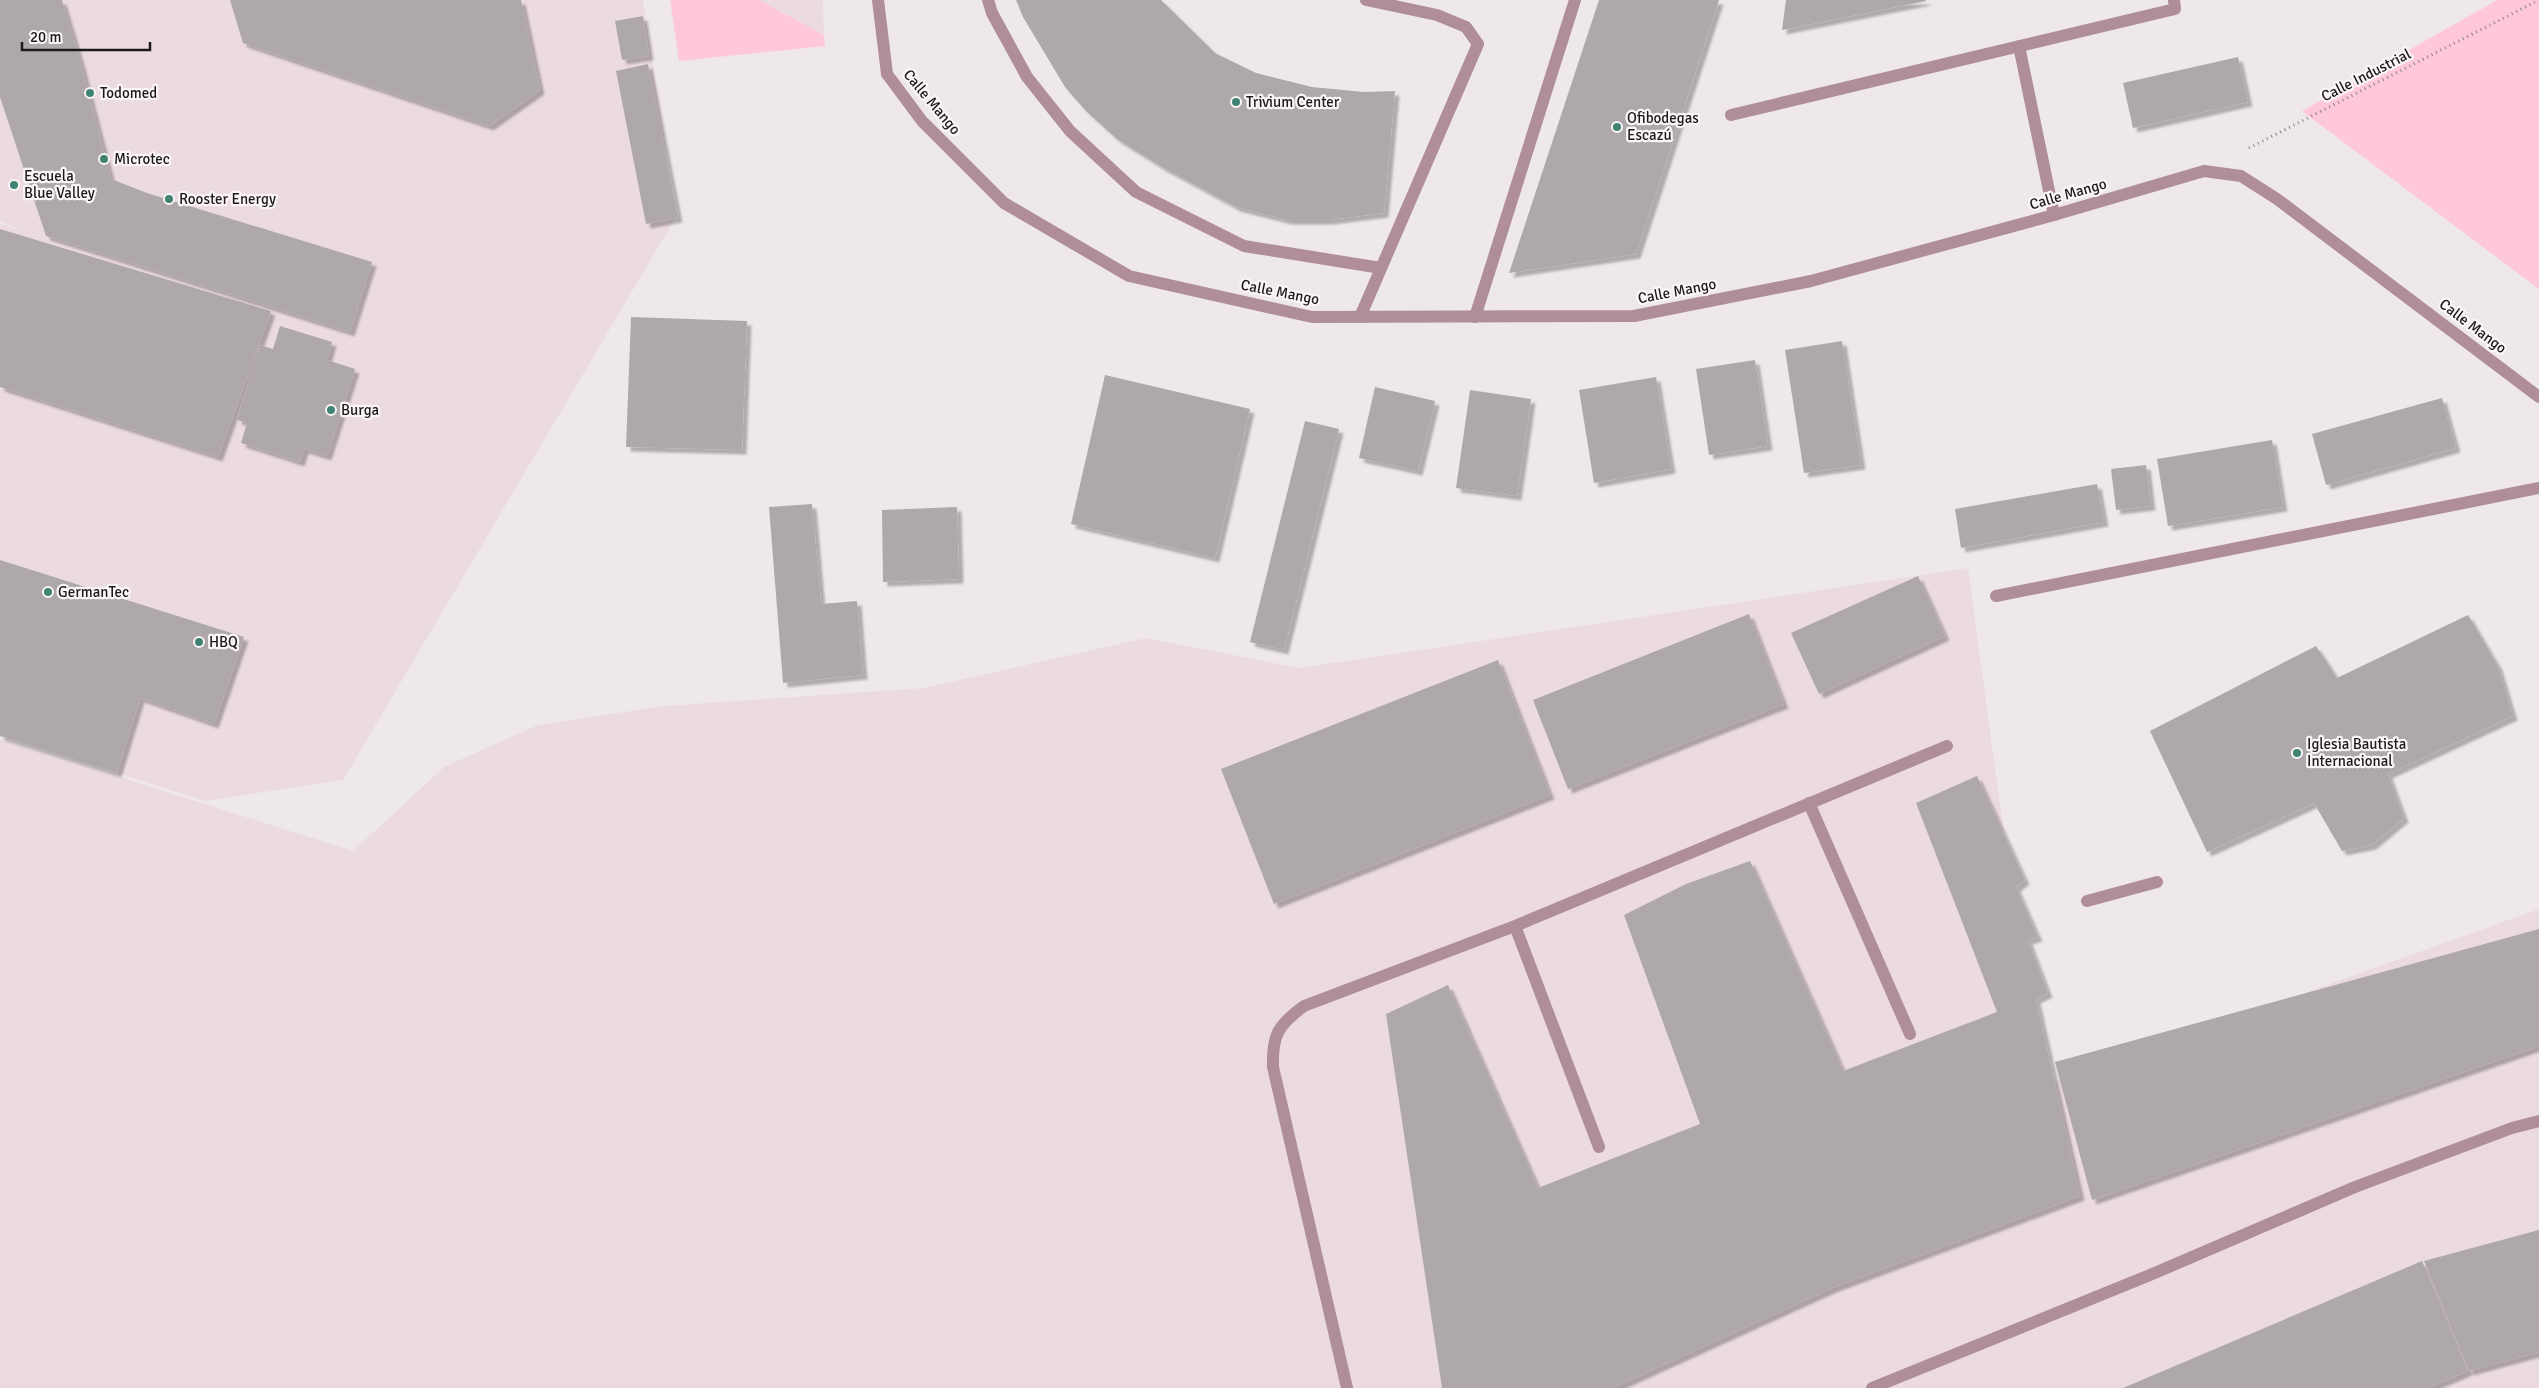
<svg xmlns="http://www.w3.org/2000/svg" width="2539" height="1388" viewBox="0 0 2539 1388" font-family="Signika,sans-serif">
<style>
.built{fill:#ebdbe0}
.green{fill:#fec8d9}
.building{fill:#afa8aa;filter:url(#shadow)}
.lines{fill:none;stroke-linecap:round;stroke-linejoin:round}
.path{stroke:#888384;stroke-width:3;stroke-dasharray:1 4;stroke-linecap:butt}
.service{stroke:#af8e98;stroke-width:12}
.minor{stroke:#af8e98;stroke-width:12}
.poi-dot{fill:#408375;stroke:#fcf5f7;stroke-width:2}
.labels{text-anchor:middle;stroke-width:4.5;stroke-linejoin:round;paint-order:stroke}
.street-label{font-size:15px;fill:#1d1a1b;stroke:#fcf5f7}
.poi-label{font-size:15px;fill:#1d1a1b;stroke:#fcf5f7;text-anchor:start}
</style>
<defs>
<filter id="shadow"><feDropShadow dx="4.5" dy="4.5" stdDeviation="1" flood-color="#0004"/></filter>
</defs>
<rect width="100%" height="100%" fill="#efe8ea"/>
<!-- built -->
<path class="built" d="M0,0H643L676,217L343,780L205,801L0,736V224L26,231L0,222Z
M759,0H823L824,35Z
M1968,568L2021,960L2051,1084L2539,909V1388H0V739L353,851L444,767L538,725L664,706L924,688L1146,638L1300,668Z"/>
<!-- green -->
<path class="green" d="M670,0H759L824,35L825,46L679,61Z
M2497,0H2539V289L2302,111Z"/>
<!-- building -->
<path class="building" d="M0,0H62L81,64L111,179L147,193L372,262L350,332L46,236L0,97Z
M230,0H521L540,90L489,126L243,43Z
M1016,0H1161L1215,53L1256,73L1312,87L1364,92L1395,91L1384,213L1329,220H1287L1236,207L1162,167L1117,139L1086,111L1065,87L1023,17Z
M1599,0H1719L1636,254L1509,273Z
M1786,0H1926V1L1782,30Z
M643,16L649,56L622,60L615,21Z
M2238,57L2248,102L2133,128L2123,83Z
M648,64L678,218L646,224L616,71Z
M0,229L271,311L218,457L0,387Z
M631,317L747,321L742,450L626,447Z
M280,326L332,342L327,360L355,369L327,456L304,449L300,462L241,443L247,423L237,420L260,345L273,349Z
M1842,341L1861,465L1804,473L1785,350Z
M1755,360L1768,446L1709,455L1696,369Z
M1105,375L1250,409L1215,558L1071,524Z
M1656,377L1671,469L1594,483L1579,390Z
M1375,387L1435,401L1418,471L1359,458Z
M1470,390L1531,399L1517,496L1456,488Z
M2442,398L2456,448L2326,485L2312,434Z
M1305,421L1339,429L1284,650L1250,642Z
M2272,440L2283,507L2168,526L2157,459Z
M2146,465L2151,506L2116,510L2111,469Z
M2097,484L2104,522L1961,548L1955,509Z
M812,504L821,604L857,601L863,675L783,683L769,507Z
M957,507L959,579L883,582L882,510Z
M0,560L244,637L214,724L140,698L117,773L0,736Z
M1918,576L1945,636L1819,694L1791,633Z
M1749,614L1784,704L1568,789L1533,700Z
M2468,615L2498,666L2513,716L2388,774L2404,818L2372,845L2342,851L2314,803L2207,852L2150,731L2316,646L2337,678Z
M1498,660L1550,795L1274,904L1221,769Z
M1977,776L2025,880L2016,887L2038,937L2028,940L2048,993L2036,999L2080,1196L1832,1288L1613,1388H1442L1386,1014L1448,985L1538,1188L1700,1124L1624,915L1686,884L1750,861L1843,1071L1997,1012L1916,803Z
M2539,929V1046L2092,1200L2055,1062Z
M2539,1230V1352L2469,1371L2424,1261Z
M2422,1261L2468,1371L2428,1388H2123Z"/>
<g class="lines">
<!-- path -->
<path class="path" d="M2249,148L2539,0"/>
<!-- service -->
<path class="service" d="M988,0L992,13L1027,77L1070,131L1136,192L1244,246L1381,268
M2019,46L2054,215
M1731,115L2175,9L2174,0
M1360,317L1478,44L1466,27L1437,15L1366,0
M1475,317L1575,0
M1996,596L2539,488
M1809,803L1910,1034
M2087,901L2157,882
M1515,926L1947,746
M1347,1388L1273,1067C1272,1035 1278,1025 1304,1006L1515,926L1599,1147
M1872,1388L2150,1275L2355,1187L2512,1128L2539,1121"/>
<!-- minor -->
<path class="minor" d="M878,0L887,74L922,121L1004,203L1129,276L1312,317L1634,316L1811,281L2054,215L2204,171L2241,176L2277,199L2539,397"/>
</g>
<!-- markers -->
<g class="poi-dot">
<circle cx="90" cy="93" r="5"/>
<circle cx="1236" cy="102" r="5"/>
<circle cx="1617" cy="127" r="5"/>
<circle cx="104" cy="159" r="5"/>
<circle cx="14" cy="185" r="5"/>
<circle cx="169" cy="199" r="5"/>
<circle cx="331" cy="410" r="5"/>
<circle cx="48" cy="592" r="5"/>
<circle cx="199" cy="642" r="5"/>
<circle cx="2297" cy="753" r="5"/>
</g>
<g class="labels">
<!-- street labels -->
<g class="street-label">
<text transform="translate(2366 75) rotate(-27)" y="5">Calle Industrial</text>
<text transform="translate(932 102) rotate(50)" y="5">Calle Mango</text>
<text transform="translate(2068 194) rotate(-16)" y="5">Calle Mango</text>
<text transform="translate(1677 291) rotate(-11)" y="5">Calle Mango</text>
<text transform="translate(1280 292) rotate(11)" y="5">Calle Mango</text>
<text transform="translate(2473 326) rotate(37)" y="5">Calle Mango</text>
</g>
<!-- poi labels -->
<g class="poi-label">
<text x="100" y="98">Todomed</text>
<text x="1246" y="107">Trivium Center</text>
<text x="1627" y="123">Ofibodegas<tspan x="1627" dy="17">Escazú</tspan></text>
<text x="114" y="164">Microtec</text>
<text x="24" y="181">Escuela<tspan x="24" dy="17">Blue Valley</tspan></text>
<text x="179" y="204">Rooster Energy</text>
<text x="341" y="415">Burga</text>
<text x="58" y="597">GermanTec</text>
<text x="209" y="647">HBQ</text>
<text x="2307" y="749">Iglesia Bautista<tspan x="2307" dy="17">Internacional</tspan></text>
</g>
</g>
<!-- scale -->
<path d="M22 42v8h128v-8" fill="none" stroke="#1d1a1b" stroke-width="2.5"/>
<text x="30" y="42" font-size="15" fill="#1d1a1b" stroke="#fcf5f7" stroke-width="4" paint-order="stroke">20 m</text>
</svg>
